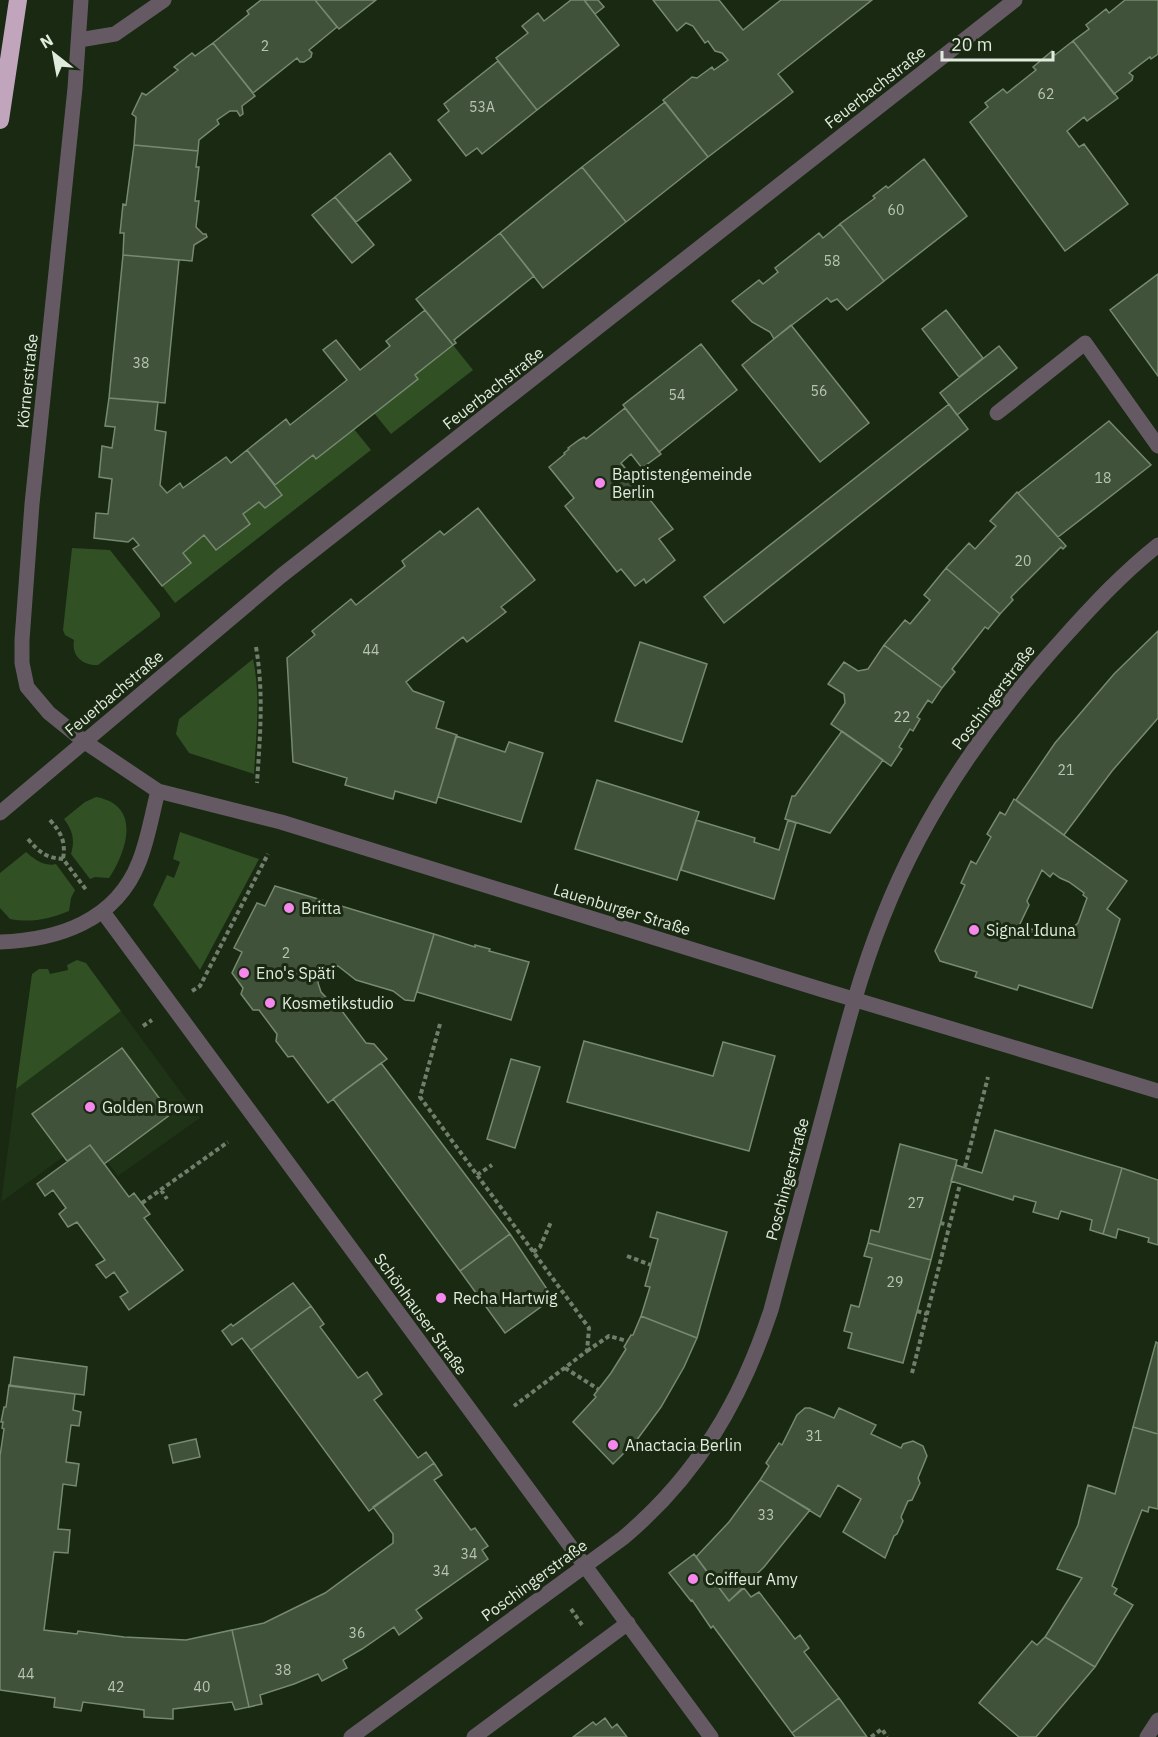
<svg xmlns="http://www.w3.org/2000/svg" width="1158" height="1737" viewBox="0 0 1158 1737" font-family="'IBM Plex Sans',sans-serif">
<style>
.built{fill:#1f3317}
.green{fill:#315024}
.building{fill:#405239;stroke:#768a6f;stroke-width:1.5;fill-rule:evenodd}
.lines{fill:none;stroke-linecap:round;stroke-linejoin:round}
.path{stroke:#707e6b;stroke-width:4;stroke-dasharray:4.5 3;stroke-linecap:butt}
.minor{stroke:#655a64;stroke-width:15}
.highway{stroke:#c0a5bc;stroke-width:18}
.poi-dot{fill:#f688ed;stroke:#192912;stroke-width:2}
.labels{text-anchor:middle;stroke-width:6;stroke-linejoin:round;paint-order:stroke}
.number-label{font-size:14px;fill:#b9c5b4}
.street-label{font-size:16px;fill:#e1ebdd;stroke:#192912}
.poi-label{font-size:16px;fill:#e1ebdd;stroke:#192912;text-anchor:start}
</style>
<rect width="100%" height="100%" fill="#192912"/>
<!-- built -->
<path class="built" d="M121,1011L200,1118L118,1176L107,1161L104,1164L90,1145L67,1161L63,1157L1,1202L16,1089Z"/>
<!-- green -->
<path class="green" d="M453,345L473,370L391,434L374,413L417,379L415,375Z
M354,429L371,450L175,603L162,586L183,553L204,535L250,524L243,514L259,502L265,508L281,495L275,485L313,455L316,459Z
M72,548L110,550L160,613V617L98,665C83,666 71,656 74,640L65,635L63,630Z
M253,659C261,697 256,736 254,774L189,753L176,734L179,719Z
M96,797C142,805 127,851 109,878L95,877L90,879L71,854C75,840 73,831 64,819L85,802Z
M180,832L259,859L200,970L153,905L167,875L174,878L180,862L173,859Z
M26,852C34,859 44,867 56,864L75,890L71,898L69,911C50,919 31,923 10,919L0,908V873Z
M77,960L86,963L121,1011L16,1089L32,974L39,969H48L50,974L68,970L67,965Z"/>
<!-- building -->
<path class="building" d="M261,0H315L337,27L309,50L312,53L311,57L304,62H300L297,58L253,93L213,43L249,14L247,11Z
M315,0H376L339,29Z
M571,0H584L619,45L537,110L496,58L528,33L522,26L538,13L544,21Z
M587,0H598L604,7L595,14L585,1Z
M653,0H719L743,30L781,0H872L778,74L793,92L708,157L663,100L692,77L697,78L712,67L714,70L728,60L722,53L715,51L708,41L705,43L693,26L686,23L677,31Z
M1125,0H1158V54L1151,59L1150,57L1129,73L1133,76L1132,80L1114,94L1073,41L1089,29L1086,25L1106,9L1109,13Z
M1073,41L1118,98L1087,121L1084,117L1067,131L1079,147L1084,144L1128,204L1065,251L970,122L988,107L985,103L1003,89L1007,93L1036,70L1033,67L1052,51L1055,55Z
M213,43L255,96L242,106L243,114L240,116L237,111H230L217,120L219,124L199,140L198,151L134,145L136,117L132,114L142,93L146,95L178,70L174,67L192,53L195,56Z
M498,61L537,110L482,154L477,148L466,156L438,120L449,111L444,104Z
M665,102L708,157L626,222L582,167Z
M134,145L198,151L196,167H199L195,201H199L196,227L203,234H206L207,237L194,245L192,261L123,255L124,233H120L123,204L126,205Z
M390,153L411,180L356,222L335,197Z
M924,159L967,216L884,281L840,224L875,198L873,196L886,186L888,188Z
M582,167L626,222L543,288L500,233Z
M335,197L374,245L352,263L312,215Z
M840,224L884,281L847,310L837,299L831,302L827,298L774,339L770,332L752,322L732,301L759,280L763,284L778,272L775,268L819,233L823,238Z
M500,233L534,276L454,340L456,343L453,345L416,299Z
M123,255L179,260L165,403L109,398Z
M1158,274V376L1110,310Z
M425,310L453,345L415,375L418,379L316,459L313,455L275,485L247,450L286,419L290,425L347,380L323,350L336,340L360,370L390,346L386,341Z
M946,310L983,358L959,377L922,329Z
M791,325L869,423L820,462L742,365Z
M701,344L737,390L659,452L623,405Z
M999,346L1017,368L957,415L940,393Z
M109,398L158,402L155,430L166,432L160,485L167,493L180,483L183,488L226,457L231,463L247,450L282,495L265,508L259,502L243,514L250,524L216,550L204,535L183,553L191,563L162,586L133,549L139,545L133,538L128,542L94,538L96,513L108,514L112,479L99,477L102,446L112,448L115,427L105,426Z
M949,404L968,429L724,623L704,597Z
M625,408L661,454L642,468L631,454L621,463L673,529L659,539L675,560L646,583L644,579L635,586L621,569L617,572L565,506L574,498L549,467L565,454L564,453L569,449L568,448L579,440L584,437L586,439Z
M1109,421L1151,465L1058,537L1018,493Z
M1017,492L1066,546L1063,549L1061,547L1011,597L1013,600L1000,614L946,568L969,543L975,549L996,526L990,521Z
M478,508L535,580L501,607L506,612L467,642L463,637L406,682L413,691L444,702L436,728L457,735L436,803L395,791L393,799L345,785L347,778L293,762L287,658L315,635L312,631L351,599L356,605L405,566L402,561L440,531L444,535Z
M946,568L1000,614L988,629L985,627L952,669L955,672L942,688L884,645L905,620L910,624L930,600L924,595Z
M1158,631V718L1112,771L1064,835L1016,800L1055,743L1114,674Z
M640,642L707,664L682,742L615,721Z
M884,645L942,688L932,703L928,700L917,717L920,719L913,731L910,729L899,747L902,749L891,766L831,724L845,703L844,694L828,684L844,662L858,671L868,669Z
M842,731L883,760L830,833L785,819L792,796H795Z
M456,736L505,752L509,742L543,753L521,822L438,797Z
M597,780L699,812L677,880L575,849Z
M1014,799L1127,881L1107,909L1120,919L1092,1008L1019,985L1017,990L975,977L977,972L940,961L935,951L965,885L961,883L971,861L976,864L991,837L987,834L1000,812L1005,815ZM1042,870L1050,877L1053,873L1060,878L1069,882L1084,893L1083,895L1087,898L1078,923L1066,933L1051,934L1019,926L1029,905L1027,901Z
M696,820L755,838L754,842L779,850L788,820L796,823L774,899L681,870Z
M275,886L434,934L414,1001L405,1000L393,991L356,980L338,966L329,967L321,973L318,983L321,992L337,1009L339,1007L366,1043L374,1044L387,1059L328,1103L293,1056L288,1057L276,1041L277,1034L259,1010H253L241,994L243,988L232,973L242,952L234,948L257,903L265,906Z
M434,934L475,947V945L490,949L489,951L529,962L511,1020L417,992Z
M584,1041L713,1076L723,1042L775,1056L749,1151L567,1102Z
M122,1048L171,1114L104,1164L90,1145L67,1161L32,1114Z
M511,1059L540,1067L515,1148L487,1139Z
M381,1063L510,1234L460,1271L333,1099Z
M995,1130L1122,1168L1103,1234L1090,1230L1092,1220L1061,1211L1058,1219L1033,1212L1036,1202L1014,1196L1013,1200L951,1181L956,1165L982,1173Z
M900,1144L957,1160L931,1260L868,1243L871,1230L879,1232Z
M90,1145L129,1197L134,1193L150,1214L144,1218L183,1270L129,1310L120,1297L128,1292L114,1272L106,1278L96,1265L105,1260L77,1222L68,1227L59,1214L66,1208L53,1190L45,1196L37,1184Z
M1122,1168L1158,1180V1245L1148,1242L1149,1238L1118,1229L1116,1238L1103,1234Z
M657,1212L727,1232L697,1338L641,1316L650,1287L645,1286L658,1239L650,1237Z
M510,1234L553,1298L505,1333L460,1271Z
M868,1243L931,1260L903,1363L848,1348L852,1333L844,1331L851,1305L859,1307L872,1258L864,1256Z
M293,1283L311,1306L251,1350L242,1338L232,1345L222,1331L231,1324L233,1326Z
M311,1306L324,1324L320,1327L358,1378L367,1372L382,1394L374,1400L418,1458L426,1452L434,1463L369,1511L251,1350Z
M641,1316L697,1338L684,1367L661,1407L636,1441L613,1464L573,1422L596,1397L594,1395L611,1373L626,1349L624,1347L631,1335H633Z
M1156,1342L1158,1343V1434L1133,1427Z
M14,1357L87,1367L84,1395L10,1386Z
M9,1385L75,1394L73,1410L81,1412L79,1426L71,1425L66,1462L79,1464L76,1486L63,1484L58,1529L70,1530L68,1553L54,1552L44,1630L77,1634L78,1631L124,1637L186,1640L232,1630L249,1707L235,1710L232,1702L173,1709V1719L157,1718L144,1717V1710L83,1702L81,1711L54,1707L55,1698L0,1690V1456L4,1429L2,1428L3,1422H1L4,1407H6Z
M805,1408H810L834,1418L839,1408L876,1425L871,1434L901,1448L903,1444L913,1441L923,1446L927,1456L918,1478L920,1483L912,1500L908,1501L901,1517L903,1521L897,1534L894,1536L885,1558L843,1532L861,1499L838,1485L820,1517L760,1480L769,1466L766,1463L779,1443L782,1445L797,1415Z
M1133,1427L1158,1434V1509L1149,1507L1148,1512L1142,1510L1112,1586L1117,1589L1114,1594L1133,1605L1095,1667L1045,1637L1082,1578L1057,1569L1078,1525L1088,1485L1115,1494Z
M196,1439L200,1457L173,1463L169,1445Z
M434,1463L442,1475L434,1480L471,1530L475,1528L488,1546L482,1550L488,1559L416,1610L422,1618L399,1635L394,1627L362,1649L343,1660L347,1668L322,1681L318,1674L294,1684L260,1695L262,1704L249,1707L232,1630L264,1623L325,1593L393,1543V1534L373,1507Z
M760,1480L810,1510L764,1567L729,1601L696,1557L729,1522Z
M694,1554L729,1601L744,1588L751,1597L759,1592L795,1639L800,1635L809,1648L804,1652L839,1698L792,1733L713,1626L711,1628L692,1600L691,1601L669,1573Z
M1045,1637L1095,1667L1036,1737H1019L979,1703L1032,1641L1037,1645Z
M839,1698L867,1737H795L792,1733Z
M605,1718L612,1728L617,1724L627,1737H573L593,1722L596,1725Z"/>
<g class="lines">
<!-- path -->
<path class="path" d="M256,647C264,693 260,737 257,783
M50,820C61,833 66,841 63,859
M28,839C39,852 46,858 63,859L87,891
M192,991L200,986L268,854
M440,1024L420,1097L589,1328L587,1351L514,1406
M143,1026L152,1020
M965,1167L988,1077
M477,1175L492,1165
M161,1190L167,1199
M142,1203L228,1142
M940,1223L950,1225
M533,1252L540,1247L551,1222
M627,1256L651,1265
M917,1311L927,1314
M587,1351L609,1336L627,1341
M565,1368L598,1389
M912,1373L960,1184
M571,1609L582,1625
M871,1737L882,1729L887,1737"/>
<!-- minor -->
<path class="minor" d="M81,0L75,88L32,504L22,640V663L27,687L49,713L85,742L158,791L281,822L823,990L1158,1091
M79,40L115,34L164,0
M997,413L1085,343L1158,446
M0,813L281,576L1015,0
M103,912L711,1737
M0,942C58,940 116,921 139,862C148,840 152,814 158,791
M351,1737L623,1538C697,1476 741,1401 771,1310C789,1243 807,1176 825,1108C842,1044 858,979 883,917C924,812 991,717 1067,634C1096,602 1124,572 1158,545
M474,1737L628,1623
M1147,1737L1158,1720"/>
<!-- highway -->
<path class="highway" d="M0,120L18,0"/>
</g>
<!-- markers -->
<g class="poi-dot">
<circle cx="600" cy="483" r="6"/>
<circle cx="289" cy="908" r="6"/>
<circle cx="974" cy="930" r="6"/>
<circle cx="244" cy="973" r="6"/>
<circle cx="270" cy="1003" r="6"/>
<circle cx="90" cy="1107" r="6"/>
<circle cx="441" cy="1298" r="6"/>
<circle cx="613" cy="1445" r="6"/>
<circle cx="693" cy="1579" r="6"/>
</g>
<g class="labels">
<!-- number labels -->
<g class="number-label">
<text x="265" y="51">2</text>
<text x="1046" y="99">62</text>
<text x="482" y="112">53A</text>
<text x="896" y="215">60</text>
<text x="832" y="266">58</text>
<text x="141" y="368">38</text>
<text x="819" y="396">56</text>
<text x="677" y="400">54</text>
<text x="1103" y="483">18</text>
<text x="1023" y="566">20</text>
<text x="371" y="655">44</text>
<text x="902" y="722">22</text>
<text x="1066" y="775">21</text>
<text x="286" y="958">2</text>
<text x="916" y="1208">27</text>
<text x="895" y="1287">29</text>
<text x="814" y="1441">31</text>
<text x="766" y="1520">33</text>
<text x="469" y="1559">34</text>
<text x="441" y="1576">34</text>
<text x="357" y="1638">36</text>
<text x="283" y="1675">38</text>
<text x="26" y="1679">44</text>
<text x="116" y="1692">42</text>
<text x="202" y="1692">40</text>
</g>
<!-- street labels -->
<g class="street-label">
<text transform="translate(875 87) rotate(-38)" y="6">Feuerbachstraße</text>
<text transform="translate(27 381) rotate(-84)" y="6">Körnerstraße</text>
<text transform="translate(493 388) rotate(-38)" y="6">Feuerbachstraße</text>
<text transform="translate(114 693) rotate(-40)" y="6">Feuerbachstraße</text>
<text transform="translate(993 697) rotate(-53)" y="6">Poschingerstraße</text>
<text transform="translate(622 909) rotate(17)" y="6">Lauenburger Straße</text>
<text transform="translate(787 1179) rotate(-75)" y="6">Poschingerstraße</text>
<text transform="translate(421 1314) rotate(54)" y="6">Schönhauser Straße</text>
<text transform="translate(534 1580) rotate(-36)" y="6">Poschingerstraße</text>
</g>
<!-- poi labels -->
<g class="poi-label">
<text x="612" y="480">Baptistengemeinde<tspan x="612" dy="18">Berlin</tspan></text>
<text x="301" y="914">Britta</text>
<text x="986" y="936">Signal Iduna</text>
<text x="256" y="979">Eno's Späti</text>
<text x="282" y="1009">Kosmetikstudio</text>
<text x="102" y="1113">Golden Brown</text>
<text x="453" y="1304">Recha Hartwig</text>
<text x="625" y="1451">Anactacia Berlin</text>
<text x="705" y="1585">Coiffeur Amy</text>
</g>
</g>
<!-- north arrow -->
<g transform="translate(54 54) rotate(329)" stroke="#192912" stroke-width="4.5" paint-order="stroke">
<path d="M0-4.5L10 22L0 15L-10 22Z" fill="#e1ebdd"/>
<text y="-9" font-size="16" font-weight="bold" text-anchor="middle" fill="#e1ebdd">N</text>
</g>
<!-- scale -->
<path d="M942 51v9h111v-9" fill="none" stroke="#e1ebdd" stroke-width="3"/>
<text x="951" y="51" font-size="18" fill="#e1ebdd" stroke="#192912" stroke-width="4.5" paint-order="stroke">20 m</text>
</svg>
